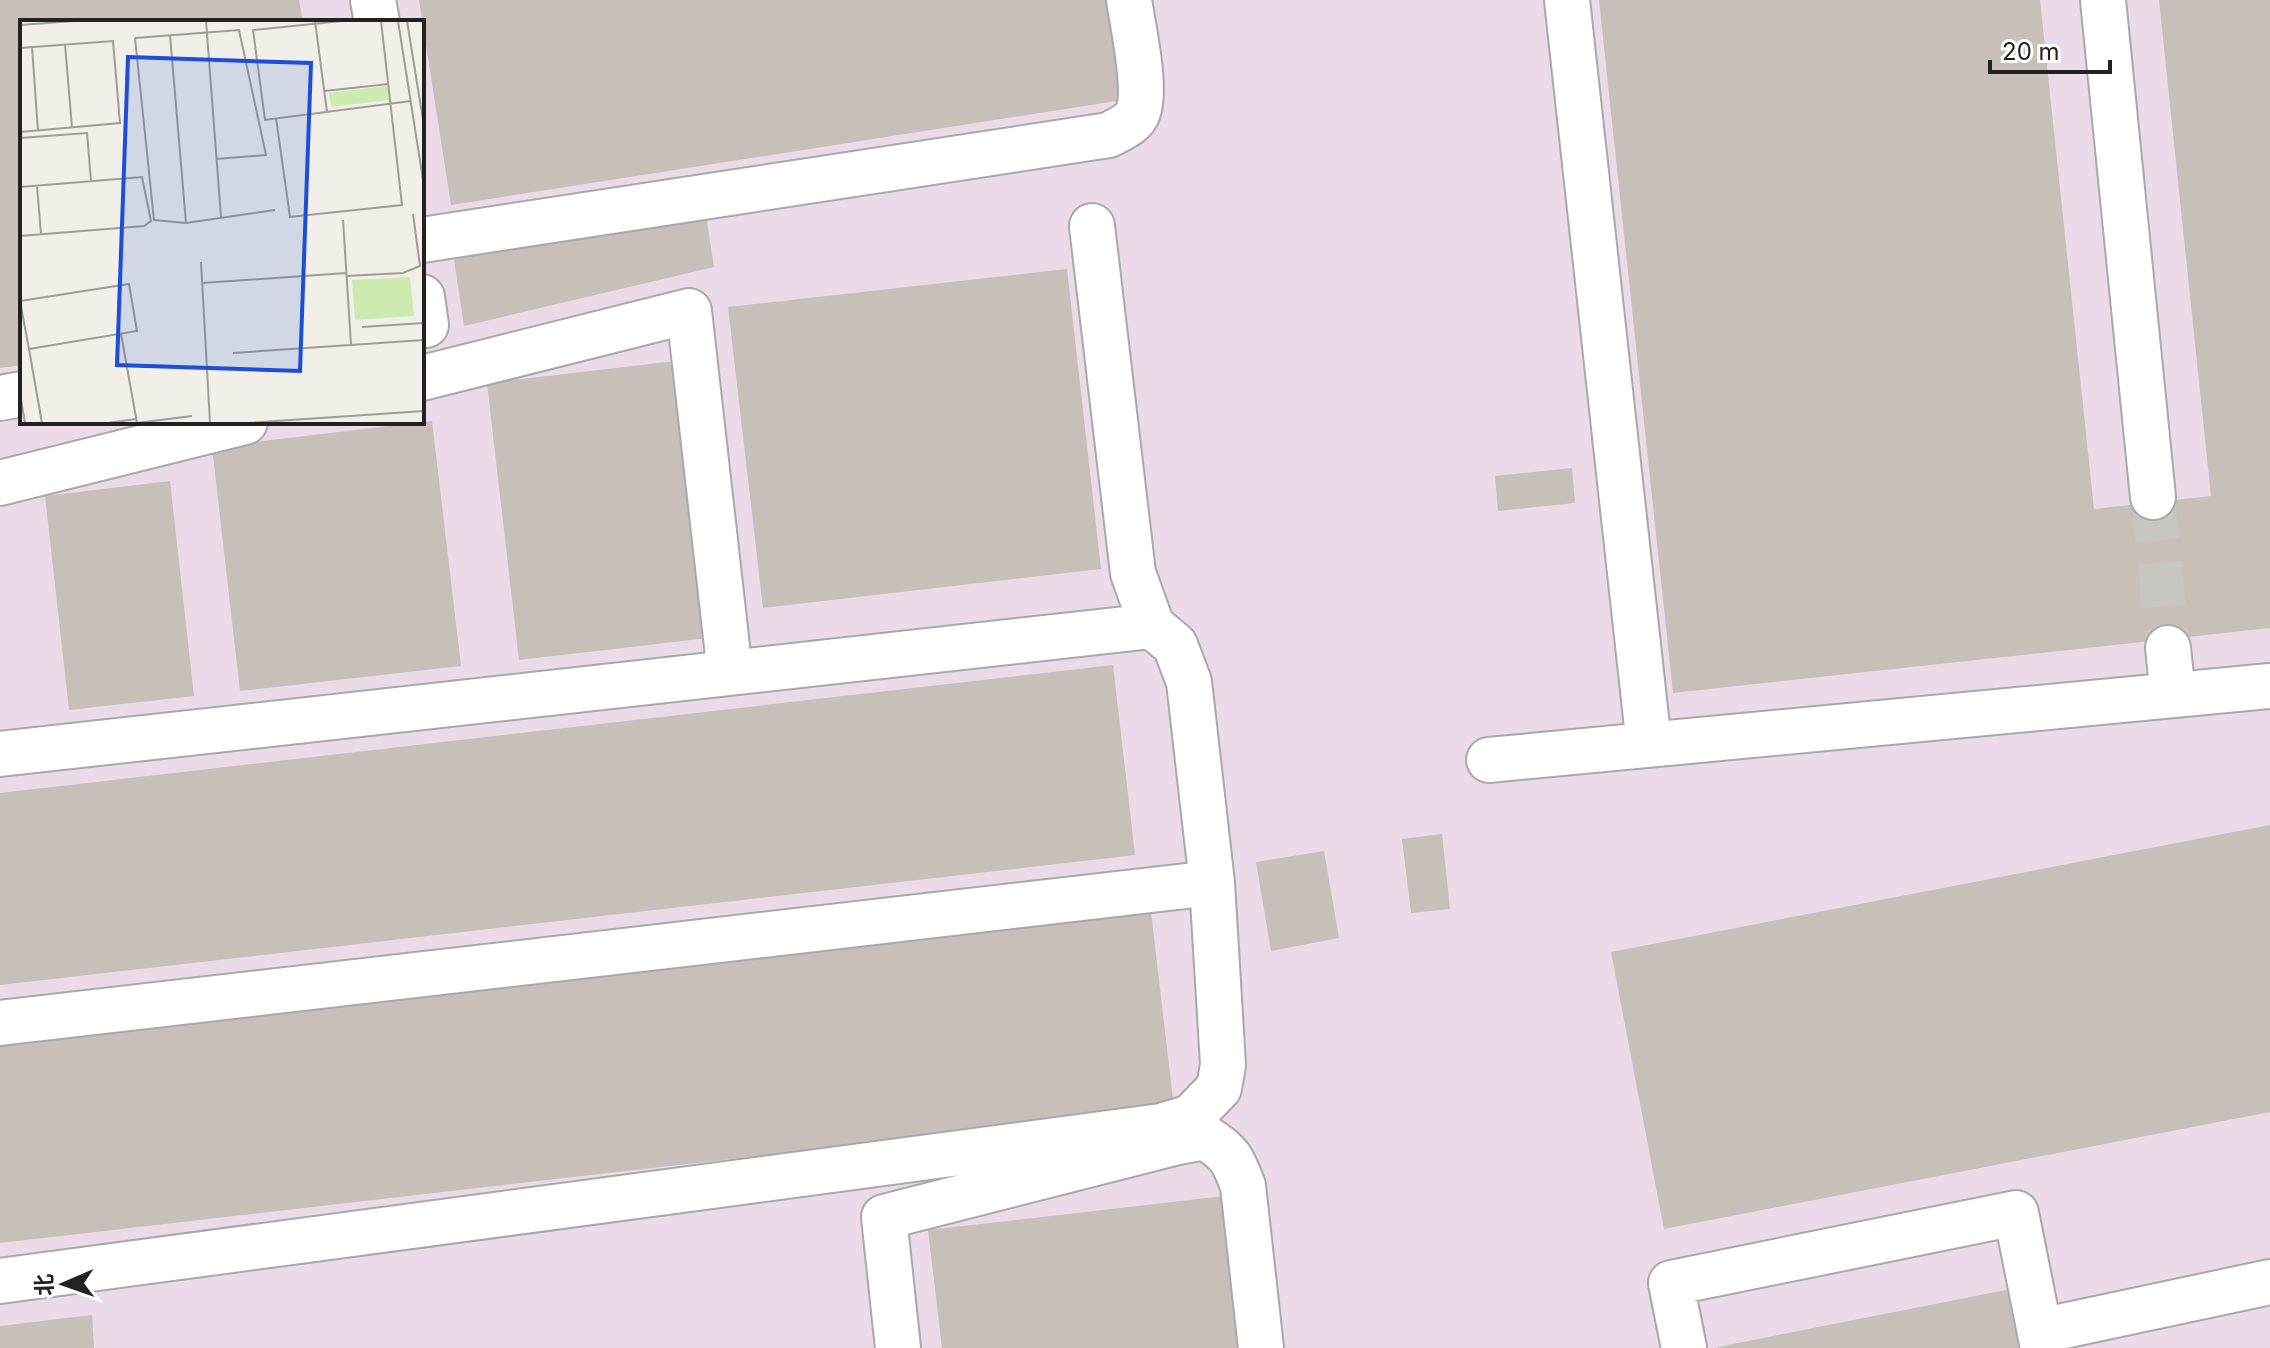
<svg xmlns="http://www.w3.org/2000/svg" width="2270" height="1348" viewBox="0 0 2270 1348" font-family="Inter,'Noto Sans SC',sans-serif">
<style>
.industrial{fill:#ebdbe8;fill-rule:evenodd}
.building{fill:#c7bfb8}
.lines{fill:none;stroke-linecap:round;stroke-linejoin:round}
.minor-tunnel{stroke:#c8c6c1;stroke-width:44;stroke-dasharray:44 22;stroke-linecap:butt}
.minor-casing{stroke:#a9a9a9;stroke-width:48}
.minor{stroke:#fff;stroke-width:44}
.inset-road{fill:none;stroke:#9f9d99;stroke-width:2}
.view{fill:#1d4ed8;fill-opacity:0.15;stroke:#1d4ed8;stroke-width:4}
.inset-edge{fill:none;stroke:#222;stroke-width:4}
</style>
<rect width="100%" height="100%" fill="#f2efe9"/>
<!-- industrial -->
<path class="industrial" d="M0,0H2270V1348H0ZM22,22H422V422H22Z"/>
<!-- building -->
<path class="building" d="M0,0H299L303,22H22V365L0,368Z
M419,0H1113L1129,99L451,205Z
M1599,0H2040L2094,509L2211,496L2159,0H2270V628L1673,693Z
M706,215L714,267L464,326L453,253Z
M1067,269L1101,569L763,608L728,307Z
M676,361L708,638L519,660L487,383Z
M432,421L461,666L240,691L212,447Z
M1572,468L1575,503L1498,511L1495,476Z
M170,481L194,696L69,710L45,496Z
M1113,665L1135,855L0,985V793Z
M2270,825V1112L1664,1229L1611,952Z
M1442,834L1450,909L1411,913L1402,839Z
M1324,851L1339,938L1271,951L1256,862Z
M1151,912L1174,1108L0,1243V1044Z
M1224,1196L1242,1348H942L928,1230Z
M2011,1289L2023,1348H1718V1347Z
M92,1315L94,1348H0V1326Z"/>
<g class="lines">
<!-- minor-tunnel -->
<path class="minor-tunnel" d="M2153,497L2168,648"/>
<!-- minor casing -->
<g class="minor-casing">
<path id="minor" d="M373,0L377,22
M1567,0L1649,745
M2103,0L2153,497
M422,240L1109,135C1119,129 1134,124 1138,112C1147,88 1133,27 1129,0
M422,297L426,325H422
M422,378L689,311L730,673
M0,398L22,394
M0,483L245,422
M2168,648L2173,695
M0,754L1152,626
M1489,760L2270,686
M0,1023L1212,883
M0,1281L1161,1126L1191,1117L1219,1088L1223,1065L1212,883L1189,682L1175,645L1152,626L1133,573L1092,226
M2040,1331L2270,1282
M898,1348L884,1217L1178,1142L1205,1137C1230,1153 1233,1159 1243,1186L1261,1348
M1684,1348L1671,1283L2016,1213L2043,1348"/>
</g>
<!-- minor -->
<use href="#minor" class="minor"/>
</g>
<!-- overview -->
<g transform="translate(20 20)">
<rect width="404" height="404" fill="#f2efe9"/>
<path d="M368,66L370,80L311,87L309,73ZM390,257L394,296L335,300L332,260Z" fill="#cdebb0"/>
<path class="inset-road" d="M186,1L201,197M295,1L307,92M322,1L233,10L245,100L391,81M378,1L404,166M387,1L404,106M0,5L54,1M150,15L166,203M115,18L134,200L166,203L255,190M115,18L219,10L246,135L196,139M45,24L52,108M12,27L18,111M0,28L93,21L100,103L0,112M304,71L369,64M256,98L270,197L382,185L361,1M0,118L67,113L71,161M17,166L21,214M0,167L122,157L131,201L124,206L0,216M323,200L331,325M181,242L190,403M326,256L383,253L400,246L393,194M182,263L326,253M342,307L404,303M101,314L117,403M9,329L117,311L109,264L0,281L9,329L22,403M213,333L404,320M0,374L5,403M88,403L116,399M117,403L172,396M227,403L404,391"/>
<path class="view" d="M108,37L291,43L280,351L97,345Z"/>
<rect width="404" height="404" class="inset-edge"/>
</g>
<!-- north arrow -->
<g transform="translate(64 1284) rotate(268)" stroke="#ffffff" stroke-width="6" paint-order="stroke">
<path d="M0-6L14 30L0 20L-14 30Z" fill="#222222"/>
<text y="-12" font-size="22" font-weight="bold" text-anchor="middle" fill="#222222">北</text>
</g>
<!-- scale -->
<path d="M1990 60v12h120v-12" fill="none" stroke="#222222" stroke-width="4"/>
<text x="2002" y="60" font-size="24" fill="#222222" stroke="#ffffff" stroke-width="6" paint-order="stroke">20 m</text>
</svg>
